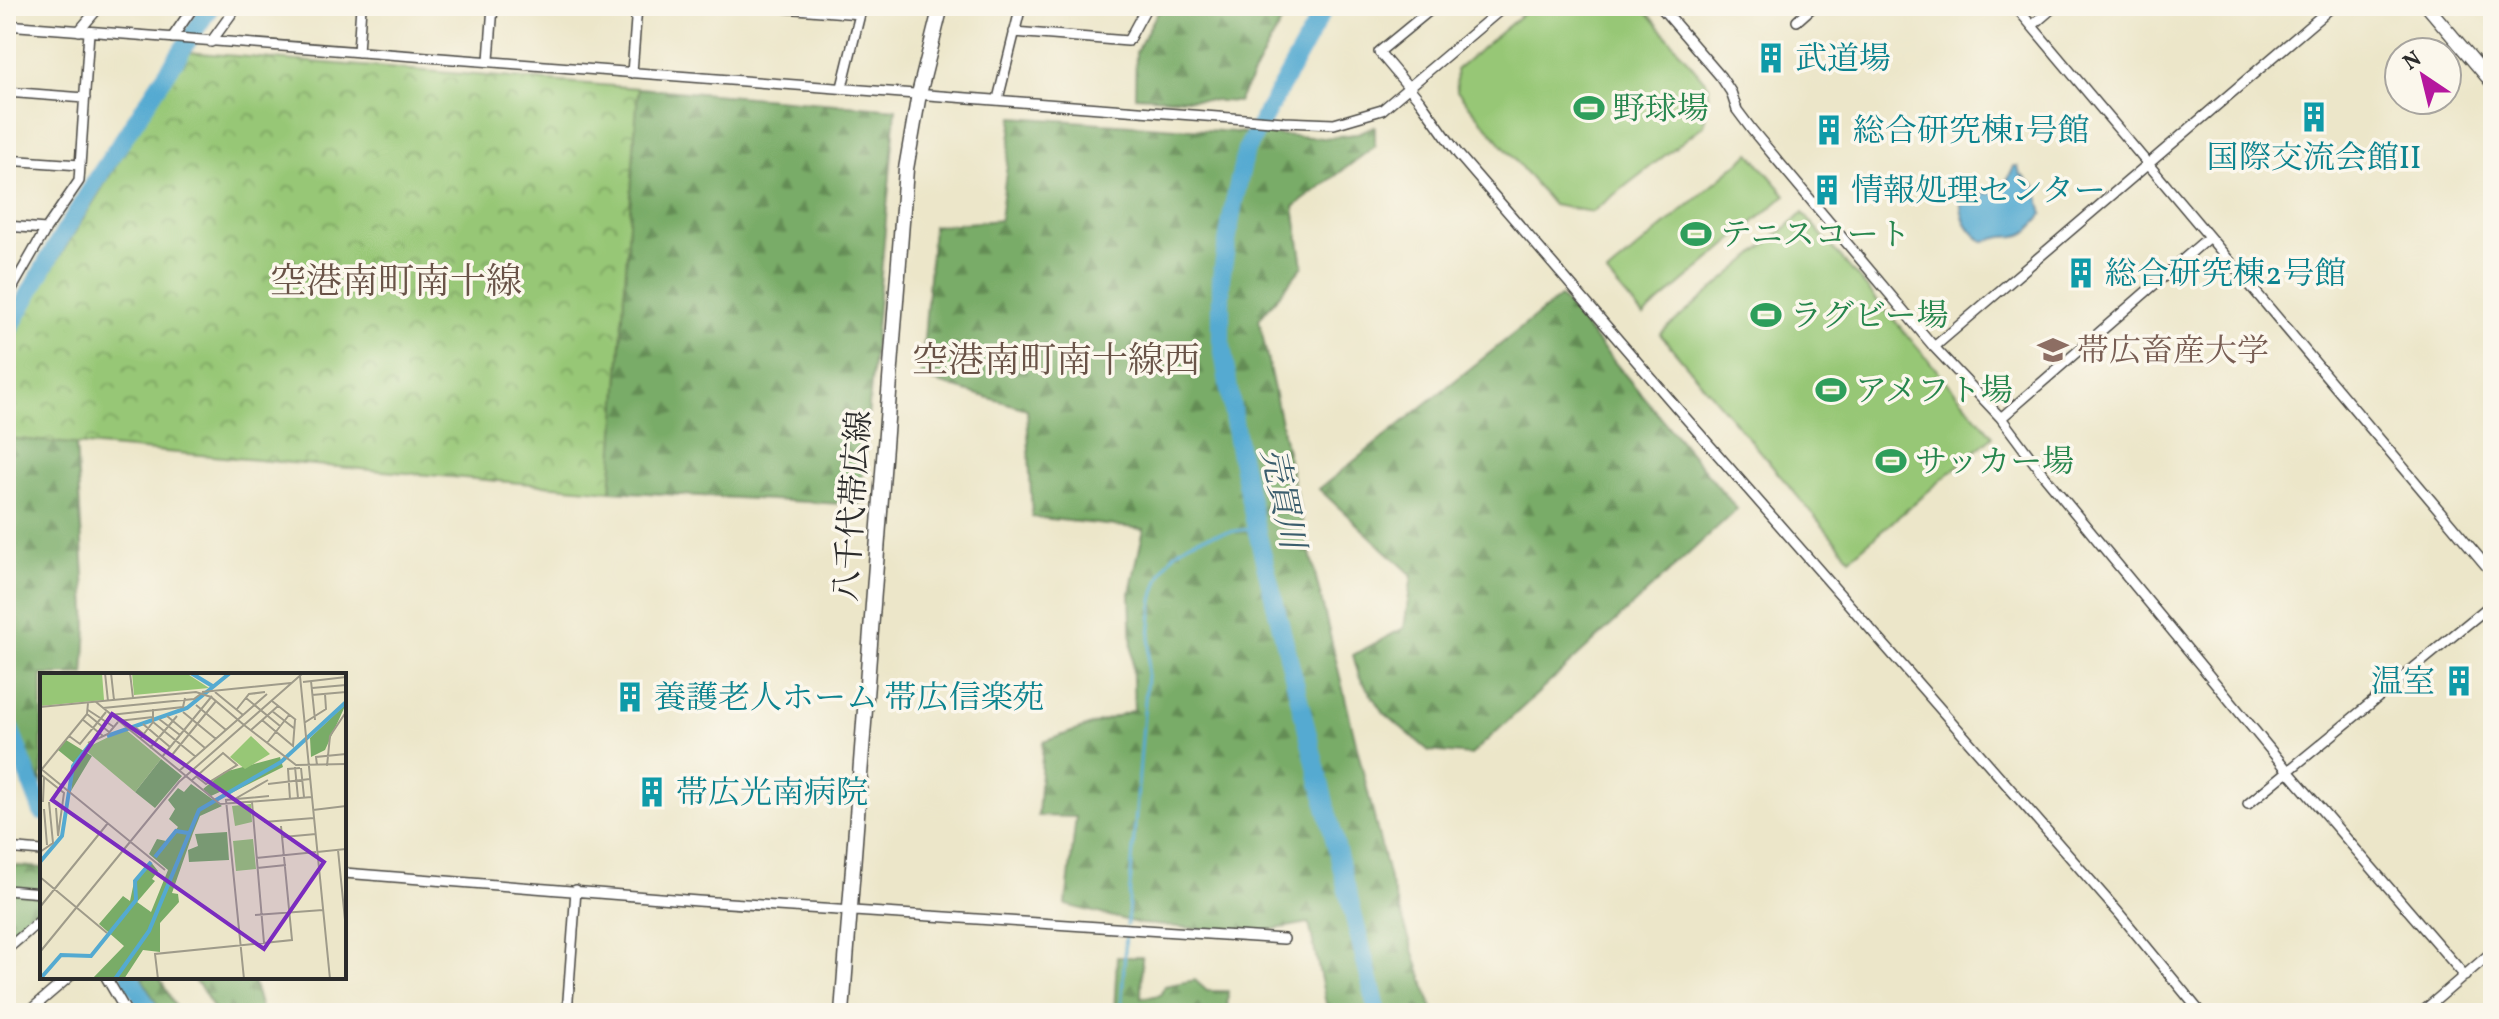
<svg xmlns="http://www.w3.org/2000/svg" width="2499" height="1019" viewBox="0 0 2499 1019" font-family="Vollkorn,'Noto Serif JP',serif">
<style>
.forest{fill:url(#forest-firs);stroke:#526c49;stroke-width:2}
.park{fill:url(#park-crowns);stroke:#617950;stroke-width:2}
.pitch{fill:#97c776;stroke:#617950;stroke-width:2}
.water{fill:#54aad1;stroke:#406a7e;stroke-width:2}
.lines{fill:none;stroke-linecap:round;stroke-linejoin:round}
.stream{stroke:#54aad1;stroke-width:3}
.river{stroke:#54aad1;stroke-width:18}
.minor-casing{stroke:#484743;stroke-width:12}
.tertiary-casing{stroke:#484743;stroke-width:15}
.secondary-casing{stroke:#484743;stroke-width:17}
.minor{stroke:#fff;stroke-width:9}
.tertiary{stroke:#fff;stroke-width:12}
.secondary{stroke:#fff;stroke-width:14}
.labels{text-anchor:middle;stroke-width:7;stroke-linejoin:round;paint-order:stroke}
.culture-label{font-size:32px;fill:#0d838f;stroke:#fbf7ec;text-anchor:start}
.leisure-label{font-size:32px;fill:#27864d;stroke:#fbf7ec;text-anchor:start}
.education-label{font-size:32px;fill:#785e54;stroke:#fbf7ec;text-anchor:start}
.street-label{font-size:32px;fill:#2b2b2b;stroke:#fbf7ec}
.water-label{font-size:34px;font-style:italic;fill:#3b5e6d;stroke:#fbf7ec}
.quarter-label{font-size:36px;fill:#695347;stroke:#fbf7ec}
.inset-river{fill:none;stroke:#54aad1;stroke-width:4}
.inset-road{fill:none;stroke:#9f9b8a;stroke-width:2}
.view{fill:#7b2cbf;fill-opacity:0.15;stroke:#7b2cbf;stroke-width:4}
.inset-edge{fill:none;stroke:#2b2b2b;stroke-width:4}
</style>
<defs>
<pattern id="forest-firs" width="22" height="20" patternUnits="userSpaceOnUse" patternTransform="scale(2)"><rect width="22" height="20" fill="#79ac67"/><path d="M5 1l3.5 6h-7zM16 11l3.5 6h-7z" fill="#638c55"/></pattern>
<pattern id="park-crowns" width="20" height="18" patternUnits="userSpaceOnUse" patternTransform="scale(2)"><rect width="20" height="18" fill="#97c776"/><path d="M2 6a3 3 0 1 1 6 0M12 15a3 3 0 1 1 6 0" fill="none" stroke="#7ba261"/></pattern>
</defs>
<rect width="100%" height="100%" fill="#fbf7ec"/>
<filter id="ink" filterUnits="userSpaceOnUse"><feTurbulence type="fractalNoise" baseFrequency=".0125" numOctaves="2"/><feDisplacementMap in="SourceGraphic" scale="16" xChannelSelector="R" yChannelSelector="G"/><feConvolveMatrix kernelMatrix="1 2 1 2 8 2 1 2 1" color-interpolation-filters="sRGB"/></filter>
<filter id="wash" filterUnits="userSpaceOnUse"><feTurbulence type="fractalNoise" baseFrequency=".006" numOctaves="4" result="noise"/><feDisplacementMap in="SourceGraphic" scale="32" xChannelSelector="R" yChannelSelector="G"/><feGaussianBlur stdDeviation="1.8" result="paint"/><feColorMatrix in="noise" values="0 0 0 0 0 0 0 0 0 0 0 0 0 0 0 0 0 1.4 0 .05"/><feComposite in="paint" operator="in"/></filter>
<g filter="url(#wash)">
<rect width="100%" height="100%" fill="#ece6c9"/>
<!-- forest -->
<path class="forest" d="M1161,6H1290L1238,102L1135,96L1136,52Z
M638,88L896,109L860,505L611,491Z
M1013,117L1324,138L1355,134L1375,126V146L1294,207L1303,266L1259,319L1297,499L1388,875L1434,1013H1328L1309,923L1254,933L1141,924L1066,905L1076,817L1038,816L1043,742L1134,710L1130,592L1144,529L1032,517L1027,409L921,378L933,226L1000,220Z
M1560,297L1737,509L1471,755L1429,751L1382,711L1359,676L1353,655L1404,628L1412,575L1319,489Z
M6,438L76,444L87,626L84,675H42V783L24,752L6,697Z
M6,865L42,868V912L6,943V924L12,919L6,913Z
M1117,957H1142L1141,998L1160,995L1165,986L1195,980L1207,991H1228L1227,1013H1114Z
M141,977H159L179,1013H162Z
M189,977H252L262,1013H216L200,986Z"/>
<!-- park -->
<path class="park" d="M186,52L638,88L611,491L6,438V344Z"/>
<!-- pitch -->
<path class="pitch" d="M1532,6H1642L1709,86L1704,125L1592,212L1553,205L1457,91L1456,70Z
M1750,153L1786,195L1643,316L1607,274Z
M1803,213L1993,436L1850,558L1660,334Z"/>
<!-- water -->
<path class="water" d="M2014,166H2018L2020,174L2036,187L2043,213C2020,249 2014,229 1984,242C1970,233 1960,218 1961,202L1969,194L1994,193L2003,189Z"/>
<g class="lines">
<!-- stream -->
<path class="stream" d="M1127,925L1153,600C1169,536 1196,537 1256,528
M1121,1013L1126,933"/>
<!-- river -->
<path class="river" d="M1326,6L1246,150L1234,202L1221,278V339L1238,446L1256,528L1378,1013
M6,335L57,244L100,174L211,6
M6,718L42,812
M130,977L151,1013"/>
</g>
</g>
<g filter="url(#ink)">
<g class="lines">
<!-- minor casing -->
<g class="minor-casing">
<path id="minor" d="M613,6L637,8
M758,6L860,14
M1435,6L1379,52L1421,102L1458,154L1677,408L2118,912L2201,1013
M1660,6L1721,77L1731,92L1737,110L1752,130L1934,347L2001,418L2042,473L2288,771L2465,976
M2015,6L2493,574
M1797,21L1814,6
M6,25L1284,122L1334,124L1382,110L1505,6
M2033,25L2055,6
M79,31L100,6
M1014,32L1128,41L1147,6
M172,38L194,6
M211,42L237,6
M358,52L361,6
M489,60L493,6
M632,73L637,6
M842,87L862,6
M6,92L85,98
M998,99L1021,6
M6,160L80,165
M6,226L46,229
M6,299L46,229L79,181L89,32
M1934,347L2333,6
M2001,418L2209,237
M2248,804L2493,603
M6,848L42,851
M344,873L698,901L1284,939
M6,890L42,893
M6,950L42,919
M106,977L127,1013
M27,1013L69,977
M567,1013L576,890
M2421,1013L2493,951"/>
</g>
<!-- tertiary casing -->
<g class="tertiary-casing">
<path id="tertiary" d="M2427,6L2493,84"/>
</g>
<!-- secondary casing -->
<g class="secondary-casing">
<path id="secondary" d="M842,1013L906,169L919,94L941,6"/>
</g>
<!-- minor -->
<use href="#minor" class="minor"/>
<!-- tertiary -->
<use href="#tertiary" class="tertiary"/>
<!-- secondary -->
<use href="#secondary" class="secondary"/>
</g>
</g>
<!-- icons -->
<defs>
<g id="building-bare" transform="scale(2.4)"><path d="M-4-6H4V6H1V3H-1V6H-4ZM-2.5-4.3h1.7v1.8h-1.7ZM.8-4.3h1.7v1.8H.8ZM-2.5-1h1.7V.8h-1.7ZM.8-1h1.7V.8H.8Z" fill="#0f9aa8" stroke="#fbf7ec" stroke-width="2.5" paint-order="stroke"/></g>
<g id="stadium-bare" transform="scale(2.4)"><path d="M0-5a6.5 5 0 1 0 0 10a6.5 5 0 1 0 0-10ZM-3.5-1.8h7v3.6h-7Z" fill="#2e9e5b" stroke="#fbf7ec" stroke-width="2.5" paint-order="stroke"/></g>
<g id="university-bare" transform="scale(2.4)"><path d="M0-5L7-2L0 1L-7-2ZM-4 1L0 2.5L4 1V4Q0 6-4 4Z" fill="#8d6e63" stroke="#fbf7ec" stroke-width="2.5" paint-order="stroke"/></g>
</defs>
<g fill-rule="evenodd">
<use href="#building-bare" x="1771" y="58"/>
<use href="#stadium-bare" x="1589" y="108"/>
<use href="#building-bare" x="2314" y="117"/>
<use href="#building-bare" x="1829" y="130"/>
<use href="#building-bare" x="1827" y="190"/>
<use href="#stadium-bare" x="1696" y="234"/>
<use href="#building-bare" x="2081" y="273"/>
<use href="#stadium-bare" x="1766" y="315"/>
<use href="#university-bare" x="2053" y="350"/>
<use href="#stadium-bare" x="1831" y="390"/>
<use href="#stadium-bare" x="1891" y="461"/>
<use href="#building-bare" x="2459" y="681"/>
<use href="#building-bare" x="630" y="697"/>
<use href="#building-bare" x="652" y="792"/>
</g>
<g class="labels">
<!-- culture labels -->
<g class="culture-label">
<text x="1795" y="69">武道場</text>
<text x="1853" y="141">総合研究棟1号館</text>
<text x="2314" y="168" text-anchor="middle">国際交流会館II</text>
<text x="1851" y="201">情報処理センター</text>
<text x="2105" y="284">総合研究棟2号館</text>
<text x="2435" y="692" text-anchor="end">温室</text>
<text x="654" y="708">養護老人ホーム 帯広信楽苑</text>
<text x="676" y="803">帯広光南病院</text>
</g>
<!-- leisure labels -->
<g class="leisure-label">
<text x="1613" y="119">野球場</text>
<text x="1720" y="245">テニスコート</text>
<text x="1790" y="326">ラグビー場</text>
<text x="1855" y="401">アメフト場</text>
<text x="1915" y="472">サッカー場</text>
</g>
<!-- education labels -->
<g class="education-label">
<text x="2077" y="361">帯広畜産大学</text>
</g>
<!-- street labels -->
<g class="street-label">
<text transform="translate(852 506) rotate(-86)" y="11">八千代帯広線</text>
</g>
<!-- water labels -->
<g class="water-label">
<text transform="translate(1284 498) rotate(78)" y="12">売買川</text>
</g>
<!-- quarter labels -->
<g class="quarter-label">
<text x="396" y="293">空港南町南十線</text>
<text x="1056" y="372">空港南町南十線西</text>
</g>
</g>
<!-- overview -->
<g transform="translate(40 673)">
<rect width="306" height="306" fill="#ece6c9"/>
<path d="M306,31L285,77L271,84L270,65ZM26,67L52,83L31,118L34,90L18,77ZM240,84L243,94L187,122L184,117L171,123L163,116L184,99ZM121,86L142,103L115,135L95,119ZM151,111L182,133L160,143L153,160L132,220L138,221L139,229L120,250V279L103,277L84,306H52L84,273L59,251L83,223L90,228L94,209L110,188L118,198L112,206L115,208L97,229L111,239L128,197L109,181L117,166L126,168L138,154L129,146L135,136L128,127L138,115L144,119ZM187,159L189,187L149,189L148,177L158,173L155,161Z" fill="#79ac67"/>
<path d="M0,0H62L64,27L0,33ZM92,0H146L169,15L94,22ZM85,56L121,86L95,119L44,76Z" fill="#97c776"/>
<path d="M211,63L230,81L205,96L190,84ZM211,131L212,149L195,153L192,133ZM213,166L216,196L196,198L193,168Z" fill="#97c776"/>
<path class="inset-river" d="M151,0L174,14M67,63L147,35L190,0M115,184L136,158L148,160M0,189L22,163L33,93L51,70M0,306L21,282L51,283L96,227L95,208L111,189M75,306L109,258L159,137L241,89L306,29"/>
<path class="inset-road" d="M65,0L68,28M71,0L74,27M90,0L93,25M260,3L290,306M271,8L275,47M263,9L306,4M272,15L306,12M162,19L251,10M175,19L203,42M272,22L306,19M206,25L240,53M232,28L256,47M56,29L180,131L272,124M156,32L186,57M0,34L156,19L171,24L204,52M63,35L154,26L162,20M197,36L209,21L225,19M48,37L74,54M232,38L255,56M143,39L176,66M47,41L69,59M70,42L143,34L145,25M127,43L165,75M42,46L63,63M119,46L140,62M222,47L253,73L255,47M78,48L113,44M113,49L156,84M264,50L286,36L285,21M103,51L130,74M204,52L256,92L306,91M95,54L126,79M211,57L238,33M29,63L40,71L66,39M100,66L113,49V36M48,70L68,61L78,49M227,70L249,42M110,75L137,43M132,82L176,28M122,84L172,23M277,92L276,84L306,81M287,93L290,63L306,39M255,94L258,125M0,95L125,197M261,95L264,124M2,96L47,41L48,30M139,98L227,21M0,101L24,120L18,163M151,108L183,80L197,92L166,111L157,104M228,111L270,106M250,126L248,96L260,95M193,127L228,107M3,129L4,104M212,129L224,270M16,135L18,162M4,136L7,172M273,137L306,133M224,149L274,145M243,164L276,161M298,177L306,257M0,179L13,170L9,129M277,179L306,176M216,185L276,179M217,195L246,192M0,204L67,260M0,234L68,150M215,242L283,237M0,279L139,109L263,0M118,306L115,281L252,267L241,153M204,306L186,127L229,123"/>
<path class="view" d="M72,41L284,189L224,276L12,127Z"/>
<rect width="306" height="306" class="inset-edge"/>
</g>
<!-- margin -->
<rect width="2499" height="1019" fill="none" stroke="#fbf7ec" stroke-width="32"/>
<!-- north arrow -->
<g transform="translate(2423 76) rotate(325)"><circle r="38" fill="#fbf7ec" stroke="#a8a59f" stroke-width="2"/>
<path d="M0-6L14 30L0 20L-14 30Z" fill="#b5179e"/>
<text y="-12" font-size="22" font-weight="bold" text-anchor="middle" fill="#2b2b2b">N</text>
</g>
</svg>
